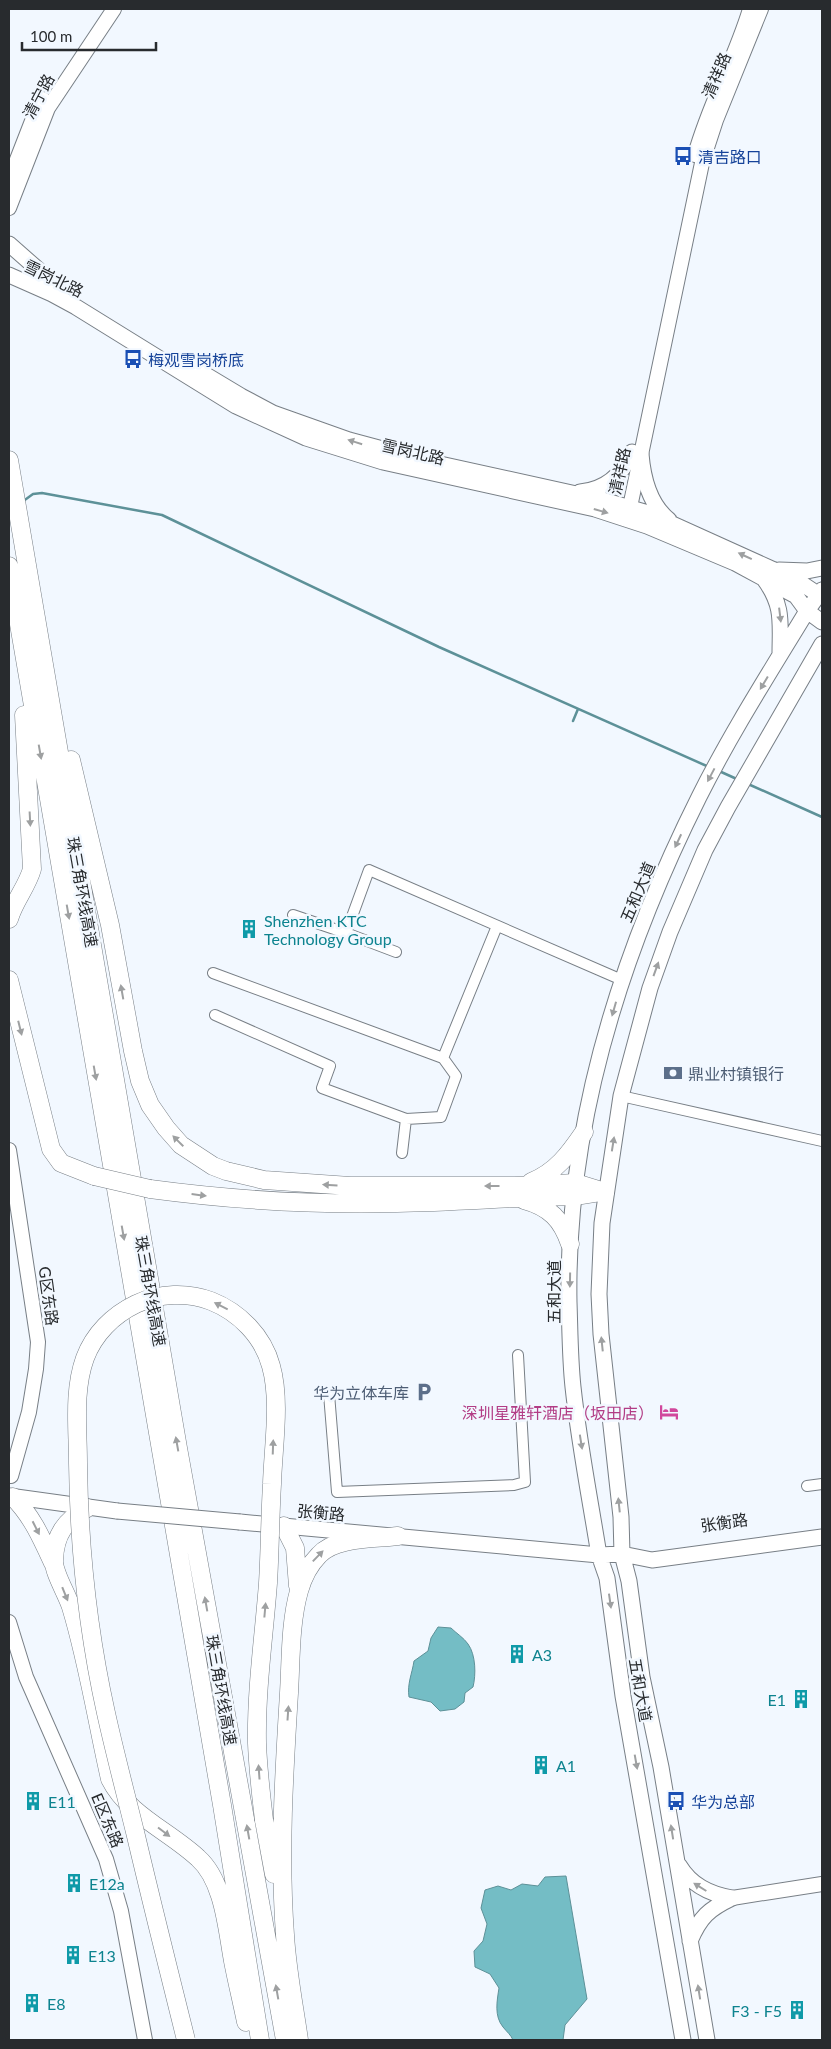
<svg xmlns="http://www.w3.org/2000/svg" width="831" height="2049" font-family="Lato,'Noto Sans SC',sans-serif">
<rect width="100%" height="100%" fill="#f2f8ff"/>
<path fill="#74bdc5" stroke="#5d9198" d="M438,1627L451,1628C456,1633 464,1638 468,1644C476,1655 476,1675 473,1687L465,1693L464,1702L455,1709L440,1711L431,1702L409,1697C407,1684 412,1674 414,1661L428,1651L431,1638Z
M566,1876L587,1999L565,2025L563,2040H513C511,2035 507,2032 503,2027C494,2016 497,2001 499,1988L490,1974L475,1967L474,1951L483,1941L487,1924L481,1908L485,1890L498,1886L511,1890L522,1884L538,1886L545,1877Z"/>
<g fill="none" stroke-linecap="round" stroke-linejoin="round">
<path stroke="#5d9198" stroke-width="2.5" d="M22,502L33,494L42,493L162,515L439,647L709,767
M573,721L578,709
M719,771L739,780
M748,784L822,817"/>
<g stroke="#787f86" stroke-width="12">
<path id="street" d="M293,915L346,933
M396,952L346,933L369,870L622,980
M213,973L443,1058L497,926
M215,1015L330,1066L322,1088L406,1119
M621,1096L822,1141
M402,1153L406,1119L441,1117L456,1076L443,1058
M329,1394L337,1492L514,1485L525,1482L518,1355
M807,1486L822,1484"/>
</g>
<g stroke="#787f86" stroke-width="16">
<path id="secondary" d="M695,155C709,104 735,59 750,9
M9,180L32,121L43,99
M9,208L48,108L114,9
M623,517L630,507L702,163L716,120L761,9
M9,1150L38,1342L36,1369L29,1412L11,1476
M9,1622L26,1677L106,1859L121,1911L145,2040
M732,1898L822,1884"/>
</g>
<g stroke="#787f86" stroke-width="17">
<path id="primary" d="M9,177L12,173
M9,244L58,287
M9,275L52,294L76,307L236,406L306,438L383,462L595,509L647,526L735,563L796,596L807,611L822,622
M186,363L241,396L273,413L349,440L431,462L599,499L648,513L772,569L801,583L822,597
M641,454C643,478 649,504 669,520
M580,492C606,490 622,475 632,452
M779,570L807,571L822,568
M764,579C784,606 780,623 780,654
M9,1496L117,1511
M240,1522L599,1555L622,1554L652,1560L822,1537
M679,1865C691,1885 709,1894 732,1898
M690,1941C700,1917 709,1909 732,1898
M683,2040L623,1696L607,1578L599,1555C590,1499 579,1443 573,1387C570,1359 570,1330 569,1302C566,1126 621,953 699,797C731,733 770,672 807,611L822,590
M707,2040L661,1767L642,1677L629,1581L622,1554L621,1517L601,1334L599,1294L602,1223L621,1096L650,988L670,932L705,850L728,807L822,644"/>
</g>
<g stroke="#787f86" stroke-width="19">
<path id="highway" d="M9,460L178,1448L285,2040
M9,566L222,1805L260,2040
M71,760L110,925L133,1051L140,1081L150,1105L166,1128L181,1145L213,1166L226,1171L264,1180L350,1186H515L576,1183L605,1192
M9,919C14,901 27,887 32,869L24,715
M9,980L51,1149L61,1163L94,1176
M531,1182C556,1172 569,1154 584,1132
M150,1189C232,1200 315,1205 397,1203C456,1202 516,1197 575,1196L600,1192
M524,1200C550,1207 562,1220 570,1244
M13,1497C32,1516 42,1539 53,1563
M87,1508C65,1521 55,1534 54,1560C53,1572 67,1594 71,1607C88,1663 97,1722 110,1779C128,1815 169,1831 198,1858C224,1881 227,1929 233,1961C237,1982 242,2002 246,2022
M284,1526L295,1548L298,1586
M264,1820L274,1874
M299,2040C294,2005 287,1970 285,1935C279,1854 284,1773 289,1693C291,1659 290,1623 299,1591C303,1577 309,1565 319,1555C335,1537 375,1539 398,1536"/>
</g>
<use href="#street" stroke="#fff" stroke-width="10"/>
<use href="#secondary" stroke="#fff" stroke-width="14"/>
<use href="#primary" stroke="#fff" stroke-width="15"/>
<use href="#highway" stroke="#fff" stroke-width="18"/>
<g stroke="#787f86" stroke-width="17" stroke-linecap="butt">
<path id="primary-bridge" d="M117,1511L240,1522"/>
</g>
<g stroke="#787f86" stroke-width="19" stroke-linecap="butt">
<path id="highway-bridge" d="M94,1176L150,1189
M186,2040C169,1972 152,1904 136,1836C126,1795 115,1754 106,1713C88,1632 79,1546 78,1463C78,1429 73,1391 85,1358C94,1334 113,1315 136,1304C159,1293 188,1292 211,1301C239,1312 263,1336 271,1366C281,1401 273,1448 272,1484C270,1517 270,1550 268,1583C264,1636 256,1690 257,1743C258,1769 261,1795 264,1820"/>
</g>
<use href="#primary-bridge" stroke="#fff" stroke-width="15"/>
<use href="#highway-bridge" stroke="#fff" stroke-width="18"/>
</g>
<defs><path id="oneway-solid" d="M-6-.8H1V-3.2L6.5 0L1 3.2V.8H-6Z" transform="scale(1.25)"/></defs>
<g fill="#9ea0a1">
<use href="#oneway-solid" transform="translate(355 442) rotate(-163)"/>
<use href="#oneway-solid" transform="translate(601 511) rotate(16)"/>
<use href="#oneway-solid" transform="translate(745 556) rotate(-155)"/>
<use href="#oneway-solid" transform="translate(780 615) rotate(83)"/>
<use href="#oneway-solid" transform="translate(764 683) rotate(121)"/>
<use href="#oneway-solid" transform="translate(40 752) rotate(80)"/>
<use href="#oneway-solid" transform="translate(711 775) rotate(118)"/>
<use href="#oneway-solid" transform="translate(30 819) rotate(87)"/>
<use href="#oneway-solid" transform="translate(678 841) rotate(115)"/>
<use href="#oneway-solid" transform="translate(68 912) rotate(80)"/>
<use href="#oneway-solid" transform="translate(656 969) rotate(-70)"/>
<use href="#oneway-solid" transform="translate(122 992) rotate(-100)"/>
<use href="#oneway-solid" transform="translate(614 1009) rotate(106)"/>
<use href="#oneway-solid" transform="translate(20 1028) rotate(76)"/>
<use href="#oneway-solid" transform="translate(95 1073) rotate(80)"/>
<use href="#oneway-solid" transform="translate(178 1141) rotate(-135)"/>
<use href="#oneway-solid" transform="translate(613 1144) rotate(-81)"/>
<use href="#oneway-solid" transform="translate(330 1185) rotate(-177)"/>
<use href="#oneway-solid" transform="translate(492 1186) rotate(180)"/>
<use href="#oneway-solid" transform="translate(199 1195) rotate(7)"/>
<use href="#oneway-solid" transform="translate(123 1233) rotate(80)"/>
<use href="#oneway-solid" transform="translate(570 1280) rotate(91)"/>
<use href="#oneway-solid" transform="translate(221 1306) rotate(-153)"/>
<use href="#oneway-solid" transform="translate(602 1344) rotate(-96)"/>
<use href="#oneway-solid" transform="translate(581 1442) rotate(81)"/>
<use href="#oneway-solid" transform="translate(177 1444) rotate(-100)"/>
<use href="#oneway-solid" transform="translate(273 1447) rotate(-88)"/>
<use href="#oneway-solid" transform="translate(619 1505) rotate(-96)"/>
<use href="#oneway-solid" transform="translate(36 1528) rotate(63)"/>
<use href="#oneway-solid" transform="translate(318 1556) rotate(-46)"/>
<use href="#oneway-solid" transform="translate(65 1594) rotate(68)"/>
<use href="#oneway-solid" transform="translate(610 1601) rotate(82)"/>
<use href="#oneway-solid" transform="translate(206 1604) rotate(-100)"/>
<use href="#oneway-solid" transform="translate(265 1610) rotate(-85)"/>
<use href="#oneway-solid" transform="translate(288 1713) rotate(-86)"/>
<use href="#oneway-solid" transform="translate(636 1762) rotate(80)"/>
<use href="#oneway-solid" transform="translate(259 1772) rotate(-94)"/>
<use href="#oneway-solid" transform="translate(164 1832) rotate(37)"/>
<use href="#oneway-solid" transform="translate(248 1832) rotate(-100)"/>
<use href="#oneway-solid" transform="translate(672 1832) rotate(-99)"/>
<use href="#oneway-solid" transform="translate(700 1887) rotate(-148)"/>
<use href="#oneway-solid" transform="translate(277 1992) rotate(-100)"/>
<use href="#oneway-solid" transform="translate(699 1992) rotate(-99)"/>
</g>
<defs>
<g id="bus-bare" transform="scale(1.5)"><path d="M-5-6H5V4H4V6H2V4H-2V6H-4V4H-5ZM-3.5-4V0h7V-4ZM-3.5 1.2v1.5H-2V1.2ZM2 1.2v1.5H3.5V1.2Z" fill="#1a4fb4" stroke="#f2f8ff" stroke-width="2.5" paint-order="stroke"/></g>
<g id="building-bare" transform="scale(1.5)"><path d="M-4-6H4V6H1V3H-1V6H-4ZM-2.5-4.3h1.7v1.8h-1.7ZM.8-4.3h1.7v1.8H.8ZM-2.5-1h1.7V.8h-1.7ZM.8-1h1.7V.8H.8Z" fill="#0f9aa8" stroke="#f2f8ff" stroke-width="2.5" paint-order="stroke"/></g>
<g id="bank-bare" transform="scale(1.5)"><path d="M-6-4H6V4H-6ZM0-2.3a2.3 2.3 0 1 0 0 4.6a2.3 2.3 0 1 0 0-4.6Z" fill="#5c6f8a" stroke="#f2f8ff" stroke-width="2.5" paint-order="stroke"/></g>
<g id="parking-bare" transform="scale(1.5)"><path d="M-3.5-5.5H1a3.5 3.5 0 0 1 0 7H-1V5.5H-3.5ZM-1-3.4V-.6H.8a1.4 1.4 0 0 0 0-2.8Z" fill="#5c6f8a" stroke="#f2f8ff" stroke-width="2.5" paint-order="stroke"/></g>
<g id="hotel-bare" transform="scale(1.5)"><path d="M-6-4.5h1.5V1H6V5H4.5V3h-9V5H-6ZM-4 0a1.8 1.8 0 1 1 3.6 0ZM.5 0V-2.5h3Q6-2.5 6 0Z" fill="#d1479c" stroke="#f2f8ff" stroke-width="2.5" paint-order="stroke"/></g>
</defs>
<g fill-rule="evenodd">
<use href="#bus-bare" x="683" y="156"/>
<use href="#bus-bare" x="133" y="359"/>
<use href="#building-bare" x="249" y="929"/>
<use href="#bank-bare" x="673" y="1073"/>
<use href="#parking-bare" x="424" y="1392"/>
<use href="#hotel-bare" x="669" y="1412"/>
<use href="#building-bare" x="517" y="1654"/>
<use href="#building-bare" x="801" y="1699"/>
<use href="#building-bare" x="541" y="1765"/>
<use href="#building-bare" x="33" y="1801"/>
<use href="#bus-bare" x="676" y="1801"/>
<use href="#building-bare" x="74" y="1883"/>
<use href="#building-bare" x="73" y="1955"/>
<use href="#building-bare" x="32" y="2003"/>
<use href="#building-bare" x="797" y="2010"/>
</g>
<g text-anchor="middle" dominant-baseline="central" stroke-width="5" stroke-linejoin="round" paint-order="stroke">
<g font-size="16" fill="#282b2e" stroke="#f2f8ff">
<text transform="translate(716 75) rotate(-67)">清祥路</text>
<text transform="translate(38 96) rotate(-62)">清宁路</text>
<text transform="translate(54 278) rotate(26)">雪岗北路</text>
<text transform="translate(413 451) rotate(13)">雪岗北路</text>
<text transform="translate(619 471) rotate(-78)">清祥路</text>
<text transform="translate(83 892) rotate(80)">珠三角环线高速</text>
<text transform="translate(637 892) rotate(-67)">五和大道</text>
<text transform="translate(151 1291) rotate(80)">珠三角环线高速</text>
<text transform="translate(553 1292) rotate(-90)">五和大道</text>
<text transform="translate(49 1296) rotate(82)">G区东路</text>
<text transform="translate(321 1512) rotate(5)">张衡路</text>
<text transform="translate(724 1522) rotate(-8)">张衡路</text>
<text transform="translate(222 1690) rotate(80)">珠三角环线高速</text>
<text transform="translate(641 1690) rotate(80)">五和大道</text>
<text transform="translate(108 1820) rotate(67)">E区东路</text>
</g>
<g font-size="16" fill="#164399" stroke="#f2f8ff" text-anchor="start">
<text x="698" y="156">清吉路口</text>
<text x="148" y="359">梅观雪岗桥底</text>
<text x="691" y="1801">华为总部</text>
</g>
<g font-size="16" fill="#0d838f" stroke="#f2f8ff" text-anchor="start">
<text x="264" y="920">Shenzhen KTC<tspan x="264" dy="18">Technology Group</tspan></text>
<text x="532" y="1654">A3</text>
<text x="786" y="1699" text-anchor="end">E1</text>
<text x="556" y="1765">A1</text>
<text x="48" y="1801">E11</text>
<text x="89" y="1883">E12a</text>
<text x="88" y="1955">E13</text>
<text x="47" y="2003">E8</text>
<text x="782" y="2010" text-anchor="end">F3 - F5</text>
</g>
<g font-size="16" fill="#4e5e75" stroke="#f2f8ff" text-anchor="start">
<text x="688" y="1073">鼎业村镇银行</text>
<text x="409" y="1392" text-anchor="end">华为立体车库</text>
</g>
<g font-size="16" fill="#b23c85" stroke="#f2f8ff" text-anchor="end">
<text x="654" y="1412">深圳星雅轩酒店（坂田店）</text>
</g>
</g>
<rect width="831" height="2049" fill="none" stroke="#282b2e" stroke-width="20"/>
<path d="M22 42v8h134v-8" fill="none" stroke="#282b2e" stroke-width="2.5"/>
<text x="30" y="42" font-size="15" fill="#282b2e" stroke="#f2f8ff" stroke-width="4" paint-order="stroke">100 m</text>
</svg>
